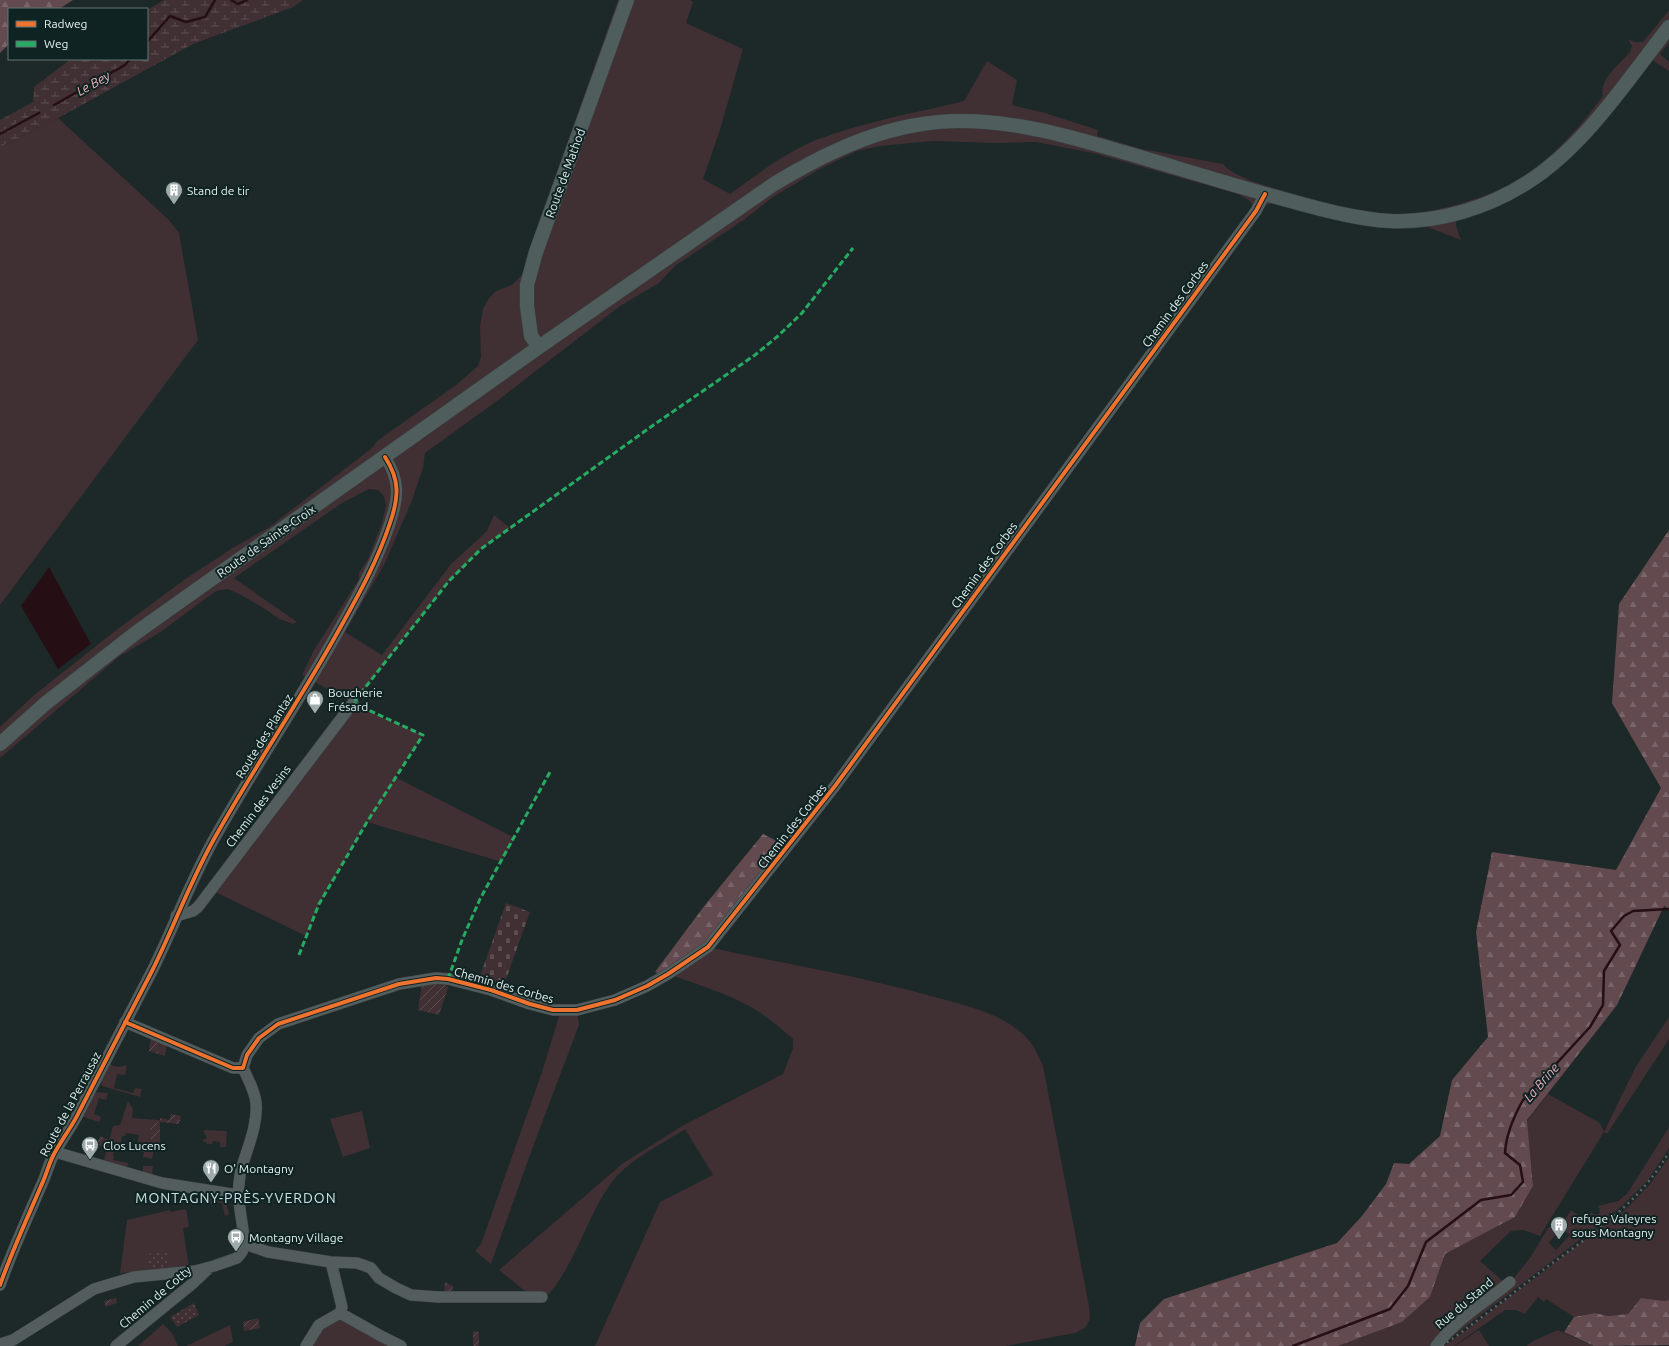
<svg xmlns="http://www.w3.org/2000/svg" width="1669" height="1346" font-family="Ubuntu,sans-serif">
<defs>
<pattern id="forest-firs" width="22" height="20" patternUnits="userSpaceOnUse"><rect width="22" height="20" fill="#634a4f"/><path d="M5 1l3.5 6h-7zM16 11l3.5 6h-7z" fill="#796569"/></pattern>
<pattern id="wetland-marsh" width="20" height="14" patternUnits="userSpaceOnUse"><rect width="20" height="14" fill="#402f33"/><path d="M1 5h8M5 5V1M11 12h8M15 12V8" fill="none" stroke="#5b4e51"/></pattern>
<pattern id="cemetery-stones" width="16" height="16" patternUnits="userSpaceOnUse"><rect width="16" height="16" fill="#402f33"/><path d="M2 7V4a2 2 0 0 1 4 0v3zM10 15v-3a2 2 0 0 1 4 0v3z" fill="#5b4e51"/></pattern>
<pattern id="park-dots" width="8" height="8" patternUnits="userSpaceOnUse"><rect width="8" height="8" fill="#402f33"/><path d="M2 2h.1M6 6h.1" fill="none" stroke="#5b4e51" stroke-width="1.8" stroke-linecap="round"/></pattern>
<pattern id="garden-furrows" width="10" height="10" patternUnits="userSpaceOnUse"><rect width="10" height="10" fill="#402f33"/><path d="M-1 1l2-2M0 10L10 0M9 11l2-2" fill="none" stroke="#5b4e51"/></pattern>
</defs>
<rect width="100%" height="100%" fill="#1d2828"/>
<path fill="#402f33" d="M618,0H690L693,2L686,23L743,49L720,130L703,179L730,194C757,174 785,153 816,140C863,122 915,113 964,101L987,61L1017,80L1012,105L1045,113L1098,130L1097,136L1142,149L1223,164C1235,179 1278,189 1297,195C1328,204 1358,212 1389,214C1424,216 1478,201 1509,185C1528,176 1554,153 1568,138C1581,125 1592,110 1603,96C1599,79 1620,64 1630,52L1632,46L1628,39L1635,42H1643L1669,10V43L1660,54L1669,62V71L1652,60L1579,148L1549,175L1519,194L1456,220V226L1461,240L1425,226L1392,227L1338,220L1277,203L1265,205L1256,211L1250,201L1238,194L1093,153L1036,142L995,143L933,141L880,146L857,151L818,170L773,197L745,219L675,266L659,283L620,306L501,398L425,453L423,468L411,503L384,565L345,632L382,655L451,564L487,531L494,515L510,528L481,549L449,581L353,703L387,720L423,735L395,777L515,838L502,862L367,822L319,904L306,936L211,890L353,703L302,675L314,650L359,579V573L368,559L382,523L386,505L384,496L378,490L369,489L342,503L234,578L297,622L293,624L279,619L265,609L241,595L228,589L216,591L159,633L120,656L0,758V727L33,696L115,631L184,580L234,547L268,528L372,448L377,441L456,385L478,366L481,357L480,326L483,309L489,298L496,291L512,285L523,274L531,245Z
M58,118L169,220L179,233L198,340L0,605V147Z
M731,914L708,947C786,964 866,977 942,999C968,1006 997,1013 1018,1030C1032,1041 1036,1050 1043,1066L1089,1306L1090,1319L1085,1328L1075,1333L1006,1346H595L660,1202L713,1175L685,1129C659,1146 627,1160 609,1186C585,1221 574,1269 544,1299L530,1295L499,1270L622,1164L682,1126L783,1074L793,1048V1039C780,1028 767,1016 751,1007C725,993 697,984 668,974Z
M561,1010H577L579,1025L534,1144L491,1264L475,1251L481,1244L542,1072Z
M1669,1017V1039L1607,1134L1604,1132L1540,1236L1523,1230L1511,1231L1480,1261L1506,1284L1436,1346H1338L1402,1322L1430,1297L1445,1254L1515,1217L1533,1186L1527,1121L1548,1094L1600,1123L1604,1132L1635,1068Z
M160,1042L167,1045L165,1056L158,1054Z
M97,1058L99,1061L89,1080H86L81,1074L84,1069Z
M108,1064L118,1067L127,1065L125,1075L117,1074L114,1088L133,1093L135,1088L142,1089L140,1097L102,1086L100,1081Z
M97,1092L108,1093L106,1100L99,1098L94,1114L101,1117L99,1122L81,1116L93,1094Z
M128,1101L133,1109L132,1118L160,1120V1150L154,1149L152,1159L143,1157L144,1152H136L139,1135L126,1133L125,1136H122L120,1148L114,1147L113,1156H114L113,1160L128,1163L127,1167L103,1164L113,1126L120,1125Z
M362,1111L370,1148L343,1157L330,1119Z
M1669,1127V1148L1662,1159L1648,1180L1624,1204L1602,1223L1440,1346L1510,1283L1530,1258L1548,1228L1554,1227L1557,1233L1549,1243L1556,1250L1570,1235L1560,1227L1571,1210L1587,1221L1591,1212L1595,1215L1599,1214L1600,1210L1598,1206L1618,1201L1627,1194Z
M203,1130L227,1131L226,1147H220V1142L213,1141L212,1144H207L206,1142H204L203,1140L207,1138Z
M1669,1157V1300L1665,1301L1641,1298L1628,1314L1608,1316L1595,1313L1574,1317L1546,1299L1544,1302L1538,1297L1525,1314L1515,1310H1505L1454,1346H1444L1465,1331L1627,1208L1651,1183Z
M143,1166H153L152,1175H142Z
M200,1195L214,1197L213,1204L195,1203L194,1198Z
M216,1198L226,1201L229,1215L225,1216L222,1203L216,1202Z
M186,1209L189,1227L183,1228L189,1268L120,1273L127,1220L170,1210V1212Z
M337,1315L401,1346H307L313,1335Z
M163,1324L172,1333L178,1346H138Z
M230,1325L233,1342L224,1346H182H186Z
M1479,1330L1489,1346H1455Z
M1558,1330L1593,1346H1526L1535,1340Z"/>
<path fill="url(#forest-firs)" d="M0,0H73L59,9H9V44L0,53Z
M1669,530V909L1664,906L1617,1005L1527,1120L1533,1186L1515,1217L1445,1254L1430,1297L1402,1322L1338,1346H1135L1140,1323L1164,1299L1337,1243L1362,1216L1386,1184L1394,1163L1409,1164L1440,1136L1452,1080L1488,1037L1476,932L1492,852L1616,870L1661,788L1612,703L1619,604Z
M763,834L775,840L780,848L731,914L692,955L660,974L655,972L705,905Z
M1641,1298L1665,1301L1669,1300V1345L1594,1346L1564,1332L1574,1317L1595,1313L1608,1316L1628,1314Z"/>
<path fill="url(#wetland-marsh)" d="M164,0H303L293,7L193,44L58,118L0,147V120L33,102L34,87L71,59H147V10Z"/>
<path fill="url(#cemetery-stones)" d="M506,903L530,912L504,985L480,976Z"/>
<path fill="url(#park-dots)" d="M165,1250L168,1253L170,1270L150,1272L148,1256L151,1253Z
M194,1303L199,1315L177,1327L170,1317Z"/>
<path fill="url(#garden-furrows)" d="M446,983L448,988L439,1015L418,1010L422,984Z
M151,1038L160,1042L158,1054L149,1051Z
M171,1114L181,1116L179,1124L160,1122V1140H151L150,1123L160,1122V1118L169,1120Z
M100,1136L109,1140L107,1149L97,1144Z
M445,1282L453,1286L452,1293L444,1292Z
M116,1298L117,1303L106,1307L104,1301Z
M258,1318L260,1328L244,1331L243,1322Z
M473,1331L479,1332V1346H473Z"/>
<path fill="#250f15" d="M49,567L91,644L58,669L21,606Z"/>
<g fill="none" stroke-linecap="round" stroke-linejoin="round">
<path stroke="#250f15" stroke-width="2.5" d="M231,0L238,4L247,0
M147,42L170,16L186,22L205,17L215,0
M54,105L125,65L130,59
M0,134L39,113
M1293,1346L1390,1309L1408,1286L1426,1242L1481,1200L1511,1195L1523,1182L1520,1165L1505,1153C1506,1134 1514,1116 1523,1100L1590,1027L1603,1005L1604,971L1620,945L1611,931L1624,916L1633,911L1669,909"/>
<g stroke="#3b4545" stroke-width="12">
<path id="minor" d="M176,916L193,911L198,907L353,703
M125,1022L233,1068H243L247,1055L259,1038L278,1024L399,984L436,978L448,979L491,990L530,1004L553,1010H577L615,1000L647,986L668,974L708,947L835,786L1256,211L1265,194
M55,1152L162,1183L238,1195
M245,1244L268,1252L331,1262L357,1263L371,1268L379,1278L396,1288L411,1295L438,1297H542
M331,1262L342,1307L340,1313L381,1336L401,1346
M0,1285C12,1251 27,1219 41,1186C46,1176 48,1166 53,1156C61,1140 72,1127 79,1112C103,1065 128,1018 152,971C175,925 192,876 218,832C257,763 302,697 340,628C359,594 378,560 390,523C399,497 400,480 385,457
M0,1344L13,1340L94,1289L134,1277L195,1271L214,1266L237,1258L242,1252L245,1244L238,1195C239,1187 239,1178 241,1170C247,1149 258,1125 256,1103C255,1091 248,1079 243,1068
M116,1346L192,1284L208,1269
M306,1346L319,1325L340,1313
M1436,1346C1456,1319 1485,1303 1510,1282"/>
</g>
<g stroke="#3b4545" stroke-width="15">
<path id="major" d="M539,347L531,336L527,306V285L536,252L627,0
M0,744L46,703L137,632L539,347L774,184C832,149 892,121 961,121C1017,121 1071,137 1123,152C1178,168 1232,185 1287,200C1321,209 1355,219 1390,221C1438,223 1488,208 1528,182C1585,146 1628,79 1669,27"/>
</g>
<use href="#minor" stroke="#545d5d" stroke-width="11"/>
<use href="#major" stroke="#4f5d5c" stroke-width="14"/>
<path stroke="#5b6464" stroke-width="2.5" stroke-dasharray="2 4" stroke-linecap="butt" d="M1442,1346C1475,1323 1507,1298 1539,1273C1586,1238 1639,1205 1669,1152"/>
<path stroke="#26ab63" stroke-width="3" stroke-dasharray="6 3" stroke-linecap="butt" d="M299,955L319,904L367,822L423,735L353,703L449,581L481,549L655,424L755,355L778,336L802,313L853,248
M448,979L462,940L480,899L550,772"/>
<g stroke="#0f2323" stroke-width="6">
<path id="cycleway" d="M125,1022L233,1068H243L247,1055L259,1038L278,1024L399,984L436,978L448,979L491,990L530,1004L553,1010H577L615,1000L647,986L668,974L708,947L835,786L1256,211L1265,194
M0,1285C12,1251 27,1219 41,1186C46,1176 48,1166 53,1156C61,1140 72,1127 79,1112C103,1065 128,1018 152,971C175,925 192,876 218,832C257,763 302,697 340,628C359,594 378,560 390,523C399,497 400,480 385,457"/>
</g>
<use href="#cycleway" stroke="#ef722f" stroke-width="4"/>
</g>
<defs>
<g id="building-pin" transform="scale(0.9)"><path d="M0 17L-7.5 6A9.5 9.5 0 1 1 7.5 6Z" fill="#9eabaa" stroke="#0f2323"/><path d="M-4-6H4V6H1V3H-1V6H-4ZM-2.5-4.3h1.7v1.8h-1.7ZM.8-4.3h1.7v1.8H.8ZM-2.5-1h1.7V.8h-1.7ZM.8-1h1.7V.8H.8Z" fill="#fff"/></g>
<g id="shop-pin" transform="scale(0.9)"><path d="M0 17L-7.5 6A9.5 9.5 0 1 1 7.5 6Z" fill="#9eabaa" stroke="#0f2323"/><path d="M-5-2.5h2.3a2.7 3.5 0 0 1 5.4 0H5L5.5 6h-11ZM-1.5-2.5h3a1.5 2.3 0 0 0-3 0Z" fill="#fff"/></g>
<g id="bus-pin" transform="scale(0.9)"><path d="M0 17L-7.5 6A9.5 9.5 0 1 1 7.5 6Z" fill="#9eabaa" stroke="#0f2323"/><path d="M-5-6H5V4H4V6H2V4H-2V6H-4V4H-5ZM-3.5-4V0h7V-4ZM-3.5 1.2v1.5H-2V1.2ZM2 1.2v1.5H3.5V1.2Z" fill="#fff"/></g>
<g id="restaurant-pin" transform="scale(0.9)"><path d="M0 17L-7.5 6A9.5 9.5 0 1 1 7.5 6Z" fill="#9eabaa" stroke="#0f2323"/><path d="M-5-6h1v4h1v-4h1v4h1v-4h1v5L-1.5 .5V6h-2V.5L-5-1ZM5-6V6H3V1.5H1.5Q1.5-4 5-6Z" fill="#fff"/></g>
</defs>
<g fill-rule="evenodd">
<use href="#building-pin" x="174" y="190"/>
<use href="#shop-pin" x="315" y="699"/>
<use href="#bus-pin" x="90" y="1145"/>
<use href="#restaurant-pin" x="211" y="1168"/>
<use href="#building-pin" x="1559" y="1225"/>
<use href="#bus-pin" x="236" y="1237"/>
</g>
<g text-anchor="middle" dominant-baseline="central" stroke-width="4" stroke-linejoin="round" paint-order="stroke">
<g font-size="12" fill="#e4f1f0" stroke="#0f2323">
<text transform="translate(565 173) rotate(-70)">Route de Mathod</text>
<text transform="translate(1175 304) rotate(-54)">Chemin des Corbes</text>
<text transform="translate(266 541) rotate(-35)">Route de Sainte-Croix</text>
<text transform="translate(984 565) rotate(-54)">Chemin des Corbes</text>
<text transform="translate(264 736) rotate(-58)">Route des Plantaz</text>
<text transform="translate(258 806) rotate(-53)">Chemin des Vesins</text>
<text transform="translate(792 826) rotate(-52)">Chemin des Corbes</text>
<text transform="translate(504 985) rotate(16)">Chemin des Corbes</text>
<text transform="translate(70 1104) rotate(-62)">Route de la Perrausaz</text>
<text transform="translate(155 1297) rotate(-40)">Chemin de Cotty</text>
<text transform="translate(1464 1303) rotate(-40)">Rue du Stand</text>
</g>
<g font-size="12" fill="#e4f1f0" stroke="#0f2323" text-anchor="start">
<text x="187" y="190">Stand de tir</text>
<text x="328" y="692">Boucherie<tspan x="328" dy="14">Frésard</tspan></text>
<text x="103" y="1145">Clos Lucens</text>
<text x="224" y="1168">O' Montagny</text>
<text x="1572" y="1218">refuge Valeyres<tspan x="1572" dy="14">sous Montagny</tspan></text>
<text x="249" y="1237">Montagny Village</text>
</g>
<g font-size="13" font-style="italic" fill="#edb0bc" stroke="#0f2323">
<text transform="translate(93 83) rotate(-29)">Le Bey</text>
<text transform="translate(1541 1082) rotate(-49)">La Brine</text>
</g>
<g font-size="14" letter-spacing="1" fill="#c9e2e1" stroke="#0f2323">
<text x="236" y="1198">MONTAGNY-PRÈS-YVERDON</text>
</g>
</g>
<rect x="8" y="8" width="140" height="52" fill="#0f2323" stroke="#647575"/>
<rect x="16" y="21" width="20" height="6" fill="#ef722f" stroke="#647575"/>
<text x="44" y="28" font-size="12" fill="#e4f1f0">Radweg</text>
<rect x="16" y="41" width="20" height="6" fill="#26ab63" stroke="#647575"/>
<text x="44" y="48" font-size="12" fill="#e4f1f0">Weg</text>
</svg>
